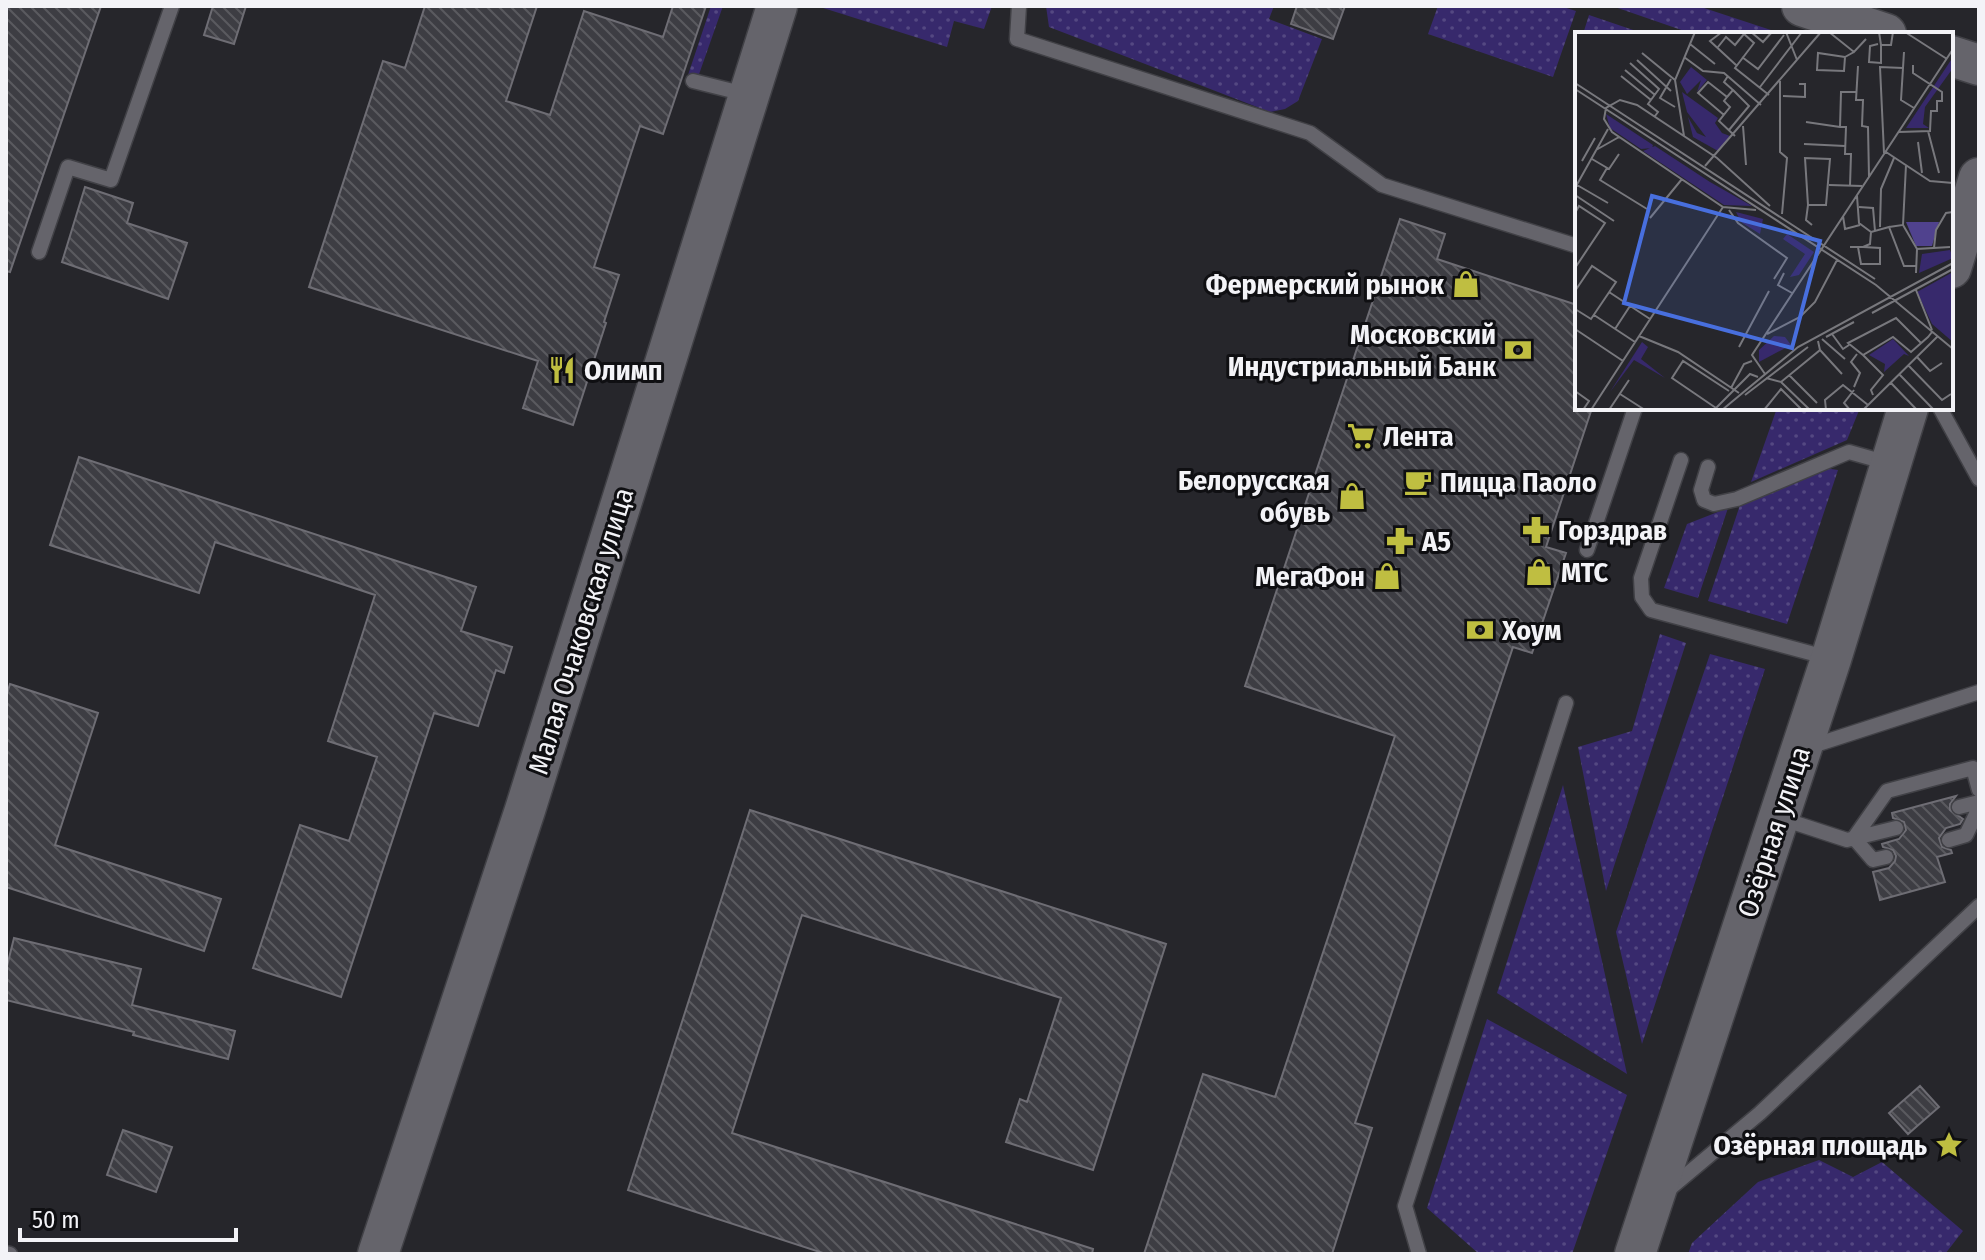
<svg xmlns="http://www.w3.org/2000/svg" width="1985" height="1260" font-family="'Fira Sans Condensed',sans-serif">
<defs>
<pattern id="grass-dots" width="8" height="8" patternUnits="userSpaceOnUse" patternTransform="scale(2)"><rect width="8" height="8" fill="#37296c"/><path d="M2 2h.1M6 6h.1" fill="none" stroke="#544882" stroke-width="1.8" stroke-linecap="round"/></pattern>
<pattern id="building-back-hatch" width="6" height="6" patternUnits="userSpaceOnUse" patternTransform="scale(2)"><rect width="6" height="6" fill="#3d3d43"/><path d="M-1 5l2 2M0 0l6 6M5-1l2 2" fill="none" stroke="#5a5a5f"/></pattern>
</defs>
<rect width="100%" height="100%" fill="#26262b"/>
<path fill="url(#grass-dots)" d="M711,6H723L697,80L687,78Z
M992,6L984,29L954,21L947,47L820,7Z
M1046,6H1274L1269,19L1322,39L1298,101L1285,109L1270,112L1049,27Z
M1438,6H1560L1576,11L1553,77L1428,34Z
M1612,6H1698L1783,34H1693Z
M1589,15L1645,34H1583Z
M1777,408H1860L1847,440L1751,482Z
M1824,468L1838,470L1787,624L1708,601L1741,502Z
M1728,508L1698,598L1664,588L1687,524Z
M1660,634L1686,643L1606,891L1578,747L1632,731Z
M1710,654L1765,669L1642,1044L1616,932Z
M1563,785L1627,1074L1497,993Z
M1487,1019L1627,1095L1572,1254H1479L1427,1208Z
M1819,1160L1853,1177L1882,1162L1963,1231L1945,1254H1688L1692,1243L1758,1182Z"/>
<path fill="url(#building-back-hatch)" stroke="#6e6d74" stroke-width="2" d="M6,6H101L10,272L6,271Z
M213,6H246L234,44L204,35Z
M425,6H537L506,101L550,115L584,11L663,37L673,6H706L663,134L640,126L594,267L619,275L604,322L606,323L573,425L523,408L538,361L309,287L383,61L405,68Z
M1297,6H1345L1333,39L1291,24Z
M85,187L133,203L127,223L187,243L168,299L62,262Z
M1400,219L1445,234L1437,259L1577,305V408H1592L1546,547L1566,553L1532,653L1513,647L1355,1123L1372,1128L1332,1254H1144L1203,1074L1275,1097L1395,736L1245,686Z
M79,457L476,587L461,631L512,647L504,673L496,670L478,726L434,713L341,997L253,968L300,825L349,841L377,757L328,741L375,595L215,542L199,593L50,545Z
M10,684L98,713L55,845L221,899L204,951L6,887V697Z
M1956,796L1950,804V810L1963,819L1960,824L1946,828L1939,838L1942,847L1951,850L1952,853L1937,857L1945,882L1880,900L1873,872L1889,868L1895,861L1896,856L1893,850L1883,847L1882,844L1899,839L1906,830L1904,822L1893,818L1892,813Z
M750,810L1166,944L1093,1170L1006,1142L1020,1099L1027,1102L1061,998L802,915L732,1133L1093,1249L1092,1254H826L628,1190Z
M14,938L141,969L132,1005L235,1031L228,1059L133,1035L134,1032L6,1000V970Z
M1920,1086L1939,1107L1908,1134L1889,1113Z
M123,1130L172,1147L156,1192L107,1175Z"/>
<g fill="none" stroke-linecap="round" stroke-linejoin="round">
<g stroke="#414146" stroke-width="17">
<path id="lane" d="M1019,6L1017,39L1310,133L1382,185L1577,246
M693,81L745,94
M39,252L68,167L111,180L172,6
M1940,408L1979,479
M1681,460L1641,578L1642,597L1651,610L1829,658
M1708,467L1701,490L1704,500L1714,504L1737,499L1849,452L1888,463
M1587,550L1635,408
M1809,747L1979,692
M1959,807L1979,802
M1783,819L1847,840L1896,828
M1949,840L1966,835L1979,808
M1886,857L1873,860L1854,838L1887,791L1973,768L1979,790
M1667,1191L1760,1113L1979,906
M6,1253L10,1254
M1419,1254L1405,1206L1566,703"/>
</g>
<g stroke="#414146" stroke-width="43">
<path id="secondary" d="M1802,6L1886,34
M1951,56L1979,65
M1951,268L1979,178
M378,1254L525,810L777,6
M1635,1254L1831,659L1908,408"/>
</g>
<use href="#lane" stroke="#65646b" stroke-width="14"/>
<use href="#secondary" stroke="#65646b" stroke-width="40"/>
</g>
<defs>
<g id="shop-bare" transform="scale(2.16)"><path d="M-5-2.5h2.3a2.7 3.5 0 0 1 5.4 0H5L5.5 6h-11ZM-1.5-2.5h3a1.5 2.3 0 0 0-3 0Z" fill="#bfbe41" stroke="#0f0f12" stroke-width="2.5" paint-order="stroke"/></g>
<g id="bank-bare" transform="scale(2.16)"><path d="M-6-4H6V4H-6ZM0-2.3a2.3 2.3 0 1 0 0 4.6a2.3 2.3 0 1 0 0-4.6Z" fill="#bfbe41" stroke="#0f0f12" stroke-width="2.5" paint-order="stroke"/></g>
<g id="restaurant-bare" transform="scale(2.16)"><path d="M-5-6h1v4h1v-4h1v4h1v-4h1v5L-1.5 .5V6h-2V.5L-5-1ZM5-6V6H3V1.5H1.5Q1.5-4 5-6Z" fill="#bfbe41" stroke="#0f0f12" stroke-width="2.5" paint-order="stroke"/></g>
<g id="supermarket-bare" transform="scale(2.16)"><path d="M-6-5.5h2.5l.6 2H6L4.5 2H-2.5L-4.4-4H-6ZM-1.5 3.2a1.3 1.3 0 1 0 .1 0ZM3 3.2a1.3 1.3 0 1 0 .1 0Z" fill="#bfbe41" stroke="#0f0f12" stroke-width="2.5" paint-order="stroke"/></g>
<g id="cafe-bare" transform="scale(2.16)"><path d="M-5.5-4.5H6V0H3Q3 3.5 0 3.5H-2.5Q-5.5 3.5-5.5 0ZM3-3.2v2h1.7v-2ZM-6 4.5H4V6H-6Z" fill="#bfbe41" stroke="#0f0f12" stroke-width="2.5" paint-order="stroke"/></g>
<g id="pharmacy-bare" transform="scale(2.16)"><path d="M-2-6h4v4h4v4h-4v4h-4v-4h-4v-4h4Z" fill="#bfbe41" stroke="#0f0f12" stroke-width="2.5" paint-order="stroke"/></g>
<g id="sight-bare" transform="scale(2.16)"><path d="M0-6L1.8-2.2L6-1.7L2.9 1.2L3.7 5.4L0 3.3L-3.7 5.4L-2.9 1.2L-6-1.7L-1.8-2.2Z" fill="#bfbe41" stroke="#0f0f12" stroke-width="2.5" paint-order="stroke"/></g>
</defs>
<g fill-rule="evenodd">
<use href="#shop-bare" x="1466" y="284"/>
<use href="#bank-bare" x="1518" y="350"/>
<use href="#restaurant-bare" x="562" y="370"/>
<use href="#supermarket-bare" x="1361" y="436"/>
<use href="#cafe-bare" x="1418" y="482"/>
<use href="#shop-bare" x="1352" y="496"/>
<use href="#pharmacy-bare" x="1536" y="530"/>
<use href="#pharmacy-bare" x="1400" y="541"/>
<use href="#shop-bare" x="1539" y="572"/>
<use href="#shop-bare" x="1387" y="576"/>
<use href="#bank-bare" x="1480" y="630"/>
<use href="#sight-bare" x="1949" y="1145"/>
</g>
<g text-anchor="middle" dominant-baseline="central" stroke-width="6" stroke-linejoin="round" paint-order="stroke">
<g font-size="28" font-weight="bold" fill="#f3f3f7" stroke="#0f0f12" text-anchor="start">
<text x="1444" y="284" text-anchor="end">Фермерский рынок</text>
<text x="1496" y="334" text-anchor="end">Московский<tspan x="1496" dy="32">Индустриальный Банк</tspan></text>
<text x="584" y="370">Олимп</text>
<text x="1383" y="436">Лента</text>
<text x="1330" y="480" text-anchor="end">Белорусская<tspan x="1330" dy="32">обувь</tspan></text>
<text x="1440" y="482">Пицца Паоло</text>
<text x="1558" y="530">Горздрав</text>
<text x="1422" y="541">А5</text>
<text x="1561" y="572">МТС</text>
<text x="1365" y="576" text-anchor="end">МегаФон</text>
<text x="1502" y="630">Хоум</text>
<text x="1927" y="1145" text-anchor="end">Озёрная площадь</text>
</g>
<g font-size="28" fill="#f3f3f7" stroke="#0f0f12">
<text transform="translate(581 631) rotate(-73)">Малая Очаковская улица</text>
<text transform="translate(1774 832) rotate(-72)">Озёрная улица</text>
</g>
</g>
<g transform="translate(1575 32)">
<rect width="378" height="378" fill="#26262b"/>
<path d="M378,25V36L350,75L348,92L354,96H331ZM107,60L143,86L140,91L147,101L155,104L143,119L118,105L113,85L122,101L131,105L112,80ZM31,82L78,113L77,116L66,117L35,96ZM80,114L135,150L177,174L149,173L68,119ZM161,180L188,187L185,202L166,190ZM212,202L239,220L224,243L215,245L230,222L208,207ZM375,218L378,226L344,241L347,222ZM199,304L210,305L216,313L184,330V318ZM318,307L334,324L329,322L309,340L310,332L294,323ZM67,310L73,315L66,327L90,346L59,328L35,360Z" fill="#37296c"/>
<path d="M331,190H364L357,214H341Z" fill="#50428e"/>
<path d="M116,35L132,48L122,60L126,48L112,62L105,50ZM378,240V310L357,292L342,260Z" fill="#37296c"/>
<path fill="none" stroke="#78787d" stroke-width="2" d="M147,0L135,9L161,33M176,0L188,10L197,0M211,0L222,28M254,0L279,20L291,7M304,0L306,13H316L318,0M330,0L372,27M115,12L140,32M303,12L295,14L294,30L306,31V13M143,15L151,5L160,13L169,2L179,11L160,36L194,63M329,20L326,68L339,76M67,21L100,48M109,25L128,39L149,41L186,73M167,25L183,37L209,3M270,25L243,21L242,38L269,39L270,25L279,20M62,28L96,59M55,31L84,57L73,72L83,80L80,84M283,34L281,68H288L287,94L293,95L294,145M50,38L80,63M46,44L76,68M96,47L85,66L100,75M205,49V120L212,126L207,182M0,51L300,247M185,55L227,0M0,57L301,253L378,317M208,64L230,65V52H224M152,65L158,58L149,50L153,44M149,83L123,61L133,50L152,65L149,69L155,75L144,89L160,104M231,90L265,95M168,94L171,133M154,98L174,74L158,58M353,99L364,141M324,100L355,99L356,79H362V69H367V60L338,41V33M109,104L100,48L120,0M343,110L347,141M229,112L270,114M21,118L44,105M311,120L355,149L378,151M309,121L305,35L328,36M17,127L34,137L44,122M7,129L20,106M130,134L246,0M32,136L25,148L72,177M2,153L33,171M254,153L287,154M275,154L276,122H270L271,95H265L266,60H282M0,156L33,97M0,163L39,189M282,164L284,191L296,200M233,173L230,126L255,127L251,173M284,175L298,176L300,199M154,178L163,191L212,226L199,247M181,178L148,175L37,100L29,87L31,76L45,68L62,73L142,126L195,174M0,181L4,174L30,191L0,236M268,184L270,197L285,193M75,186L107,147M237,193L231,188L233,173H252M328,193L342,217M305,195L306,157L319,126M314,195L328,193L331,133M275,215H288L295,212L296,200L314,195L329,234H341M283,215L286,232H305V216L288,215M359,216L361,198L371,181L378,180M209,241L203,253L217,261M341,241L342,217L375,215M341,258L357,298M0,259L17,234L41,250L16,287L0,277M34,260L75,287M297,281L378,237M19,283L60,310M0,297L48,329M40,297L55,274M192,302L225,285L240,270L262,228M257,302L268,317L274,313M64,304L103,320L164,361M251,305L279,290M247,307L270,327M346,311L321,286L273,311L288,323L318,305L336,320L353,305L357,300M164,315L194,259M245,318L267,342M288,323L308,343L296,358L298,363M342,325L355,339L367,331M333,333L367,368L376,362M190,342L177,323L378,17M324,342L359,378M214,343L242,371M191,346L206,350L245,318L243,309M206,350L235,378M316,351L342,378M279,355L285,341L276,330L282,322M156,356L169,332L177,329M0,359L14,369L8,378M45,362L70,378M170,363L233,315M141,376L97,346L108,329L154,359M140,377L175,342L183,345M16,378L148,175M34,378L54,348M147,378L223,315L378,231M189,378L206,357L227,378M251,378L250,368L268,353L293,373M275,378L269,371L279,358M288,378L363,304"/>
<path fill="#486fde" fill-opacity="0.15" stroke="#486fde" stroke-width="4" d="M77,164L245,209L217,316L49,271Z"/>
<rect width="378" height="378" fill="none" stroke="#f3f3f7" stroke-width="4"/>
</g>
<rect width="1985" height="1260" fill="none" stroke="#f3f3f7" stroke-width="16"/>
<path d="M20 1228v12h216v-12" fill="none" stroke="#f3f3f7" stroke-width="4"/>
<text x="32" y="1228" font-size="24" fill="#f3f3f7" stroke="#0f0f12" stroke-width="6" paint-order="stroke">50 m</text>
</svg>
